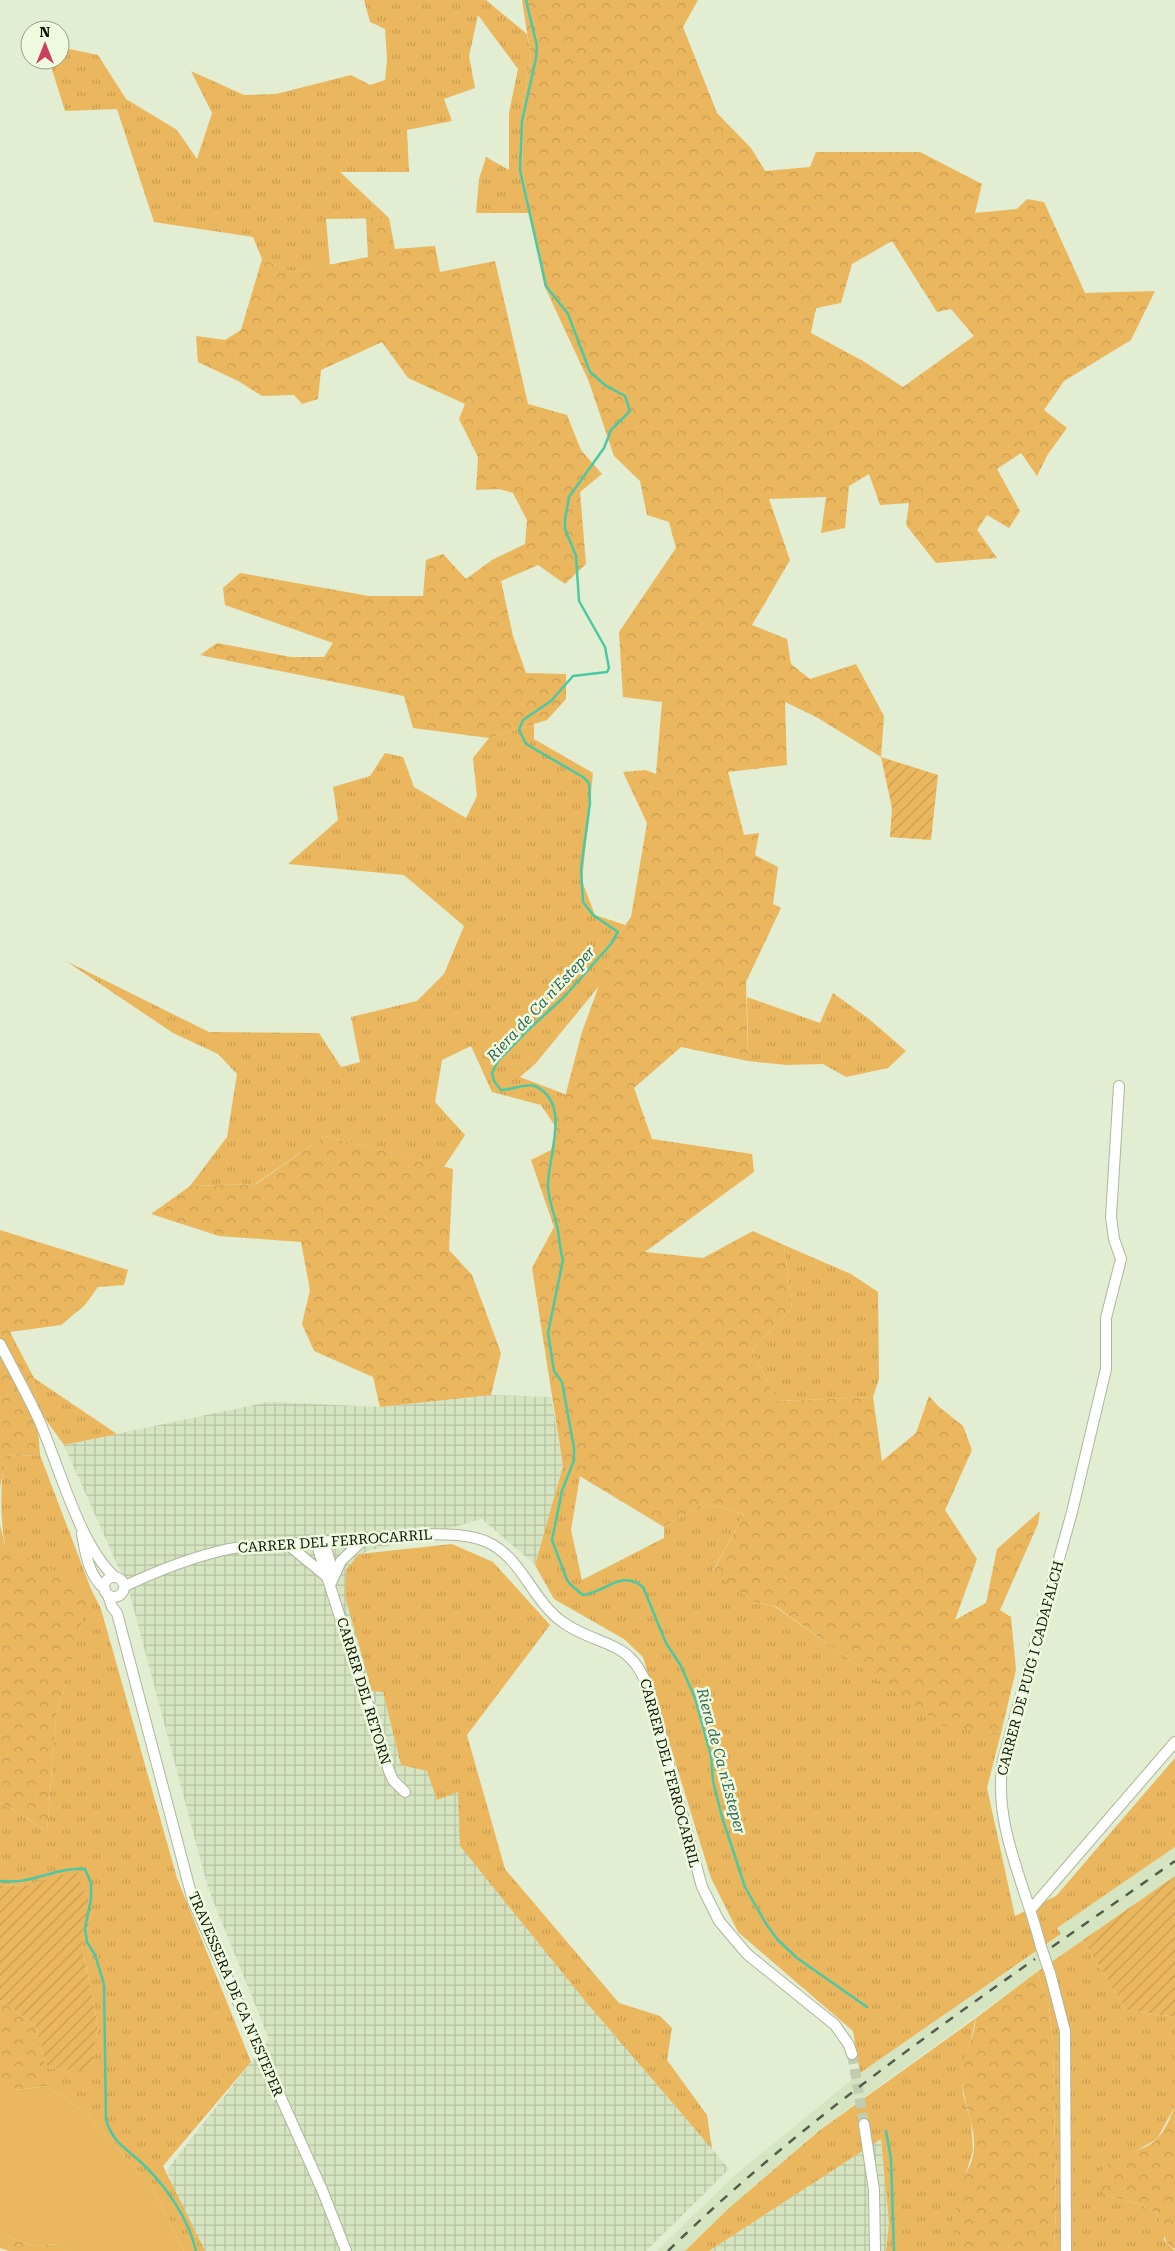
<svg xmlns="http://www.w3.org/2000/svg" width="1175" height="2251" font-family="'Roboto Serif',serif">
<defs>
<pattern id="industrial-grid" width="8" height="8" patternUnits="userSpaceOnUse" patternTransform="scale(1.25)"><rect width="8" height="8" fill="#d6e5c1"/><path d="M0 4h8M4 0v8" fill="none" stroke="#b6c3a4"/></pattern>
<pattern id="grass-tufts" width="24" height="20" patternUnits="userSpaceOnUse" patternTransform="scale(1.25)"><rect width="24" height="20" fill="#ebb75e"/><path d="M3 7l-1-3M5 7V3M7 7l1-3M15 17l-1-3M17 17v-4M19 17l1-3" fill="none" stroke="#c89c50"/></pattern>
<pattern id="forest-crowns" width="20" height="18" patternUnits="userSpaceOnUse" patternTransform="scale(1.25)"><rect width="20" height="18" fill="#ebb75e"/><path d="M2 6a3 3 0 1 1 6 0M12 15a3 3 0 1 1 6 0" fill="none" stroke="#c89c50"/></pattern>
<pattern id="garden-furrows" width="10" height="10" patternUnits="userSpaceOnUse" patternTransform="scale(1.25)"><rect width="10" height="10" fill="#ebb75e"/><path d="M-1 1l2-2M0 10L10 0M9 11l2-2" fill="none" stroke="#c89c50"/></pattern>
</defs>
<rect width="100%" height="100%" fill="#e2edd1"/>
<path fill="#d6e5c1" d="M1175,1847V1876L1037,1972L820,2129L728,2209L685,2251H657L734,2176L860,2073L1061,1935L1057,1928Z"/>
<path fill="url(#industrial-grid)" d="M491,1395L551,1397L563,1466L535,1565L482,1519L359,1554L383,1692L401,1765L427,1771L458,1792L461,1847L586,2002L729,2169L646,2251H194L167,2170L269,2039L208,1888L129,1591L64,1445L268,1402L380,1407Z
M881,2139L889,2223L886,2251H709Z"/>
<path fill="url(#grass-tufts)" d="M364,0H486L527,34L531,57L524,95L522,169L530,213H476L479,179L486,157L509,170V113L518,69L478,15L469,56L475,88L444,99L452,121L407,130L409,172H340L389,218L326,219L330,265L293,272L262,259L253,237L154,222L117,109L65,111L49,60H60V47L98,55L126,99L177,130L197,159L212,113L191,71L244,95L276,94L351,75L370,85L385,80L387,59L385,29L370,22Z
M534,724V739L593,773L582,881L595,915L625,925L617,936L600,985L536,1063L520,1077L567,1095L557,1129L541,1105L492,1092L471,1046L442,1060L435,1102L465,1135L444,1167L325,1136L255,1184L190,1186L227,1137L237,1074L218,1054L173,1033L66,961L209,1032L319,1033L341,1067L360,1062L351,1017L417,1001L444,974L464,926L404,875L288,864L338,820L333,787L370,776L385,753L403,757L414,787L466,818L477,796L473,758L489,738Z
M833,993L869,1019L906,1051L888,1068L846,1077L823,1064L787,1065L748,1061L747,997L820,1023Z
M784,1245L851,1274L878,1292L879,1379L873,1397L777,1401L752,1350L792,1308Z
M34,1378L117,1434L64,1445L36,1406Z
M40,1455L91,1589L101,1609L177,1878L251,2062L163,2166L205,2251H184L152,2187L88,2115L47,2086V2068L91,2070L98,2026L82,1947L93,1910L76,1872L27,1885L0,1886V1802L47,1831L56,1718L90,1590L5,1547C0,1515 0,1487 5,1456Z
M563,1466L580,1476L571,1530L582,1580L664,1538V1527L704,1503L744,1514L713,1571L754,1602L774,1606L943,1725L1001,1733L987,1788L1015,1916L1056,1896L1175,1758V1847L1057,1928L1061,1934L860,2073L853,2031L738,1932L711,1878L643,1657L624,1639L554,1599L535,1565Z
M452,1544L493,1562L550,1625L467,1735L505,1869L619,2003L660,2016L672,2028L667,2060L707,2115L712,2149L586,2002L460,1846L458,1792L437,1800L427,1771L401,1765L383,1692L372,1691L345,1596L346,1570L359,1554Z
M1083,1940L1126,2010L1175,2017V2106L1157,2139L1130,2154L1105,2195L1141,2205L1157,2214L1164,2231V2240L1175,2251H1054L1056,2209L1053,2042L1049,2006L1037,1972Z
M976,2018L962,2075L963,2094L971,2122L973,2150L955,2211L954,2228L958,2251H886L889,2223L881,2139L709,2251H685L728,2209L820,2130Z"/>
<path fill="url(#forest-crowns)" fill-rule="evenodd" d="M522,0H698L683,27L717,113L751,148L765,171L810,167L816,152H920L982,184L975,213L1017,209L1027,199L1044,202L1085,293L1155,291L1131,340L1064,381L1044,410L1067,428L1048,454L1037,476L1021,453L997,469L1020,511L1009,528L987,515L977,530L997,558L936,563L906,525L909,503L880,505L869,474L849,486L845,528L821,533L826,497L769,499L790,560L752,625L787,639L791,664L810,679L856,664L884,716L881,757L818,718L785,702L787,765L728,772L744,835L759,833L755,855L778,867L773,904L781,908L746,982L748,1061L681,1047L634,1088L652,1139L752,1154L754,1172L645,1252L703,1258L753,1231L784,1245L792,1308L752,1350L777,1401L873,1397L882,1461L916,1433L929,1396L938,1406L963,1426L972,1450L945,1510L977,1559L955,1620L986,1603L997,1549L1040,1511L1038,1524L1000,1610L1011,1617L1016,1670L1001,1733L943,1726L775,1606L754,1602L713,1572L744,1514L704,1503L664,1527L563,1466L532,1268L554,1227L531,1160L551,1150L582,1032L617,936L631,917L647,823L623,772L645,770L656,774L662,702L623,697L619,632L676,548L669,522L647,515L640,481L614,456L589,382L544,285L522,169L524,95L531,57ZM892,241L937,312L951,309L974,336L903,387L863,361L811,333L816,308L841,303L852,264Z
M366,218H389L395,249L435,246L440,272L495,261L528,404L567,415L581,450L602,474L580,492L586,564L565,584L538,565L501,581L513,636L526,673L566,674V699L547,720L489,738L413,728L404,696L200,655L217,643L291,657H324L333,643L225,605L223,588L240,573L369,596H423L426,560L443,554L466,579L492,560L525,544L527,520L513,493L499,489L476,490L478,457L459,419L465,404L408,378L382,342L321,370L318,399L302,404L294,395L262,396L240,382L198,362L196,336L225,340L241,330L262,259L293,272L368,257Z
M325,1136L453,1169L449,1250L472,1275L501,1353L491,1395L380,1407L373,1377L314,1351L302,1324L310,1290L301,1242L219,1236L151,1214L190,1186L256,1184Z
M0,1230L128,1270L124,1285L98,1287L85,1305L61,1325L10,1332L34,1378L40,1455L6,1456L0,1488Z
M0,1524L5,1547L91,1589L56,1718L47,1831L0,1802Z
M1037,1972L1049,2006L1053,2042L1056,2209L1054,2251H958C949,2236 956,2200 961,2184C964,2175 970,2168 972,2159C980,2132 962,2104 962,2077C963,2056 974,2038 976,2018Z
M0,2000L35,2025L47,2068V2086L15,2090L0,2087Z
M1175,2106V2249C1162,2244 1163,2225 1157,2214L1141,2205L1105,2195C1082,2156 1138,2157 1156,2140C1164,2132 1171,2117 1175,2106Z
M0,2234L35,2246L59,2244L72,2251H9L0,2248Z"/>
<path fill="url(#garden-furrows)" d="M881,757L938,775L931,840L890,837L892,808Z
M76,1871L93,1910L82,1947L98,2026L91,2071L47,2068L35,2025L0,2000V1886L27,1885Z
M1175,1876V2017L1126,2010L1083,1940Z"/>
<path fill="#ebb75e" d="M2,2086L15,2090L47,2086L88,2115L152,2187L184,2251H72L59,2244L35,2246L0,2234V2087Z"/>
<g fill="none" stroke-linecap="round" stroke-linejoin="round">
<path stroke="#4bc8a4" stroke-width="2.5" d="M526,0L537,46L536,58L522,121L520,170L546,286L568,314L590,372L605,385L625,396L630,411L611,430L604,448L569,497L565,520V529L576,556L579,601L605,647L609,668L607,672L573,676L551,701L523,720L519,730L526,744L583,777L589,783L590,803L581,869L583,902L593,915L618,932L611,944L564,997L528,1030L498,1061L492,1073L494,1081L501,1090C510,1090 528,1083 535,1086C572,1103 548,1155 548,1185C548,1200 554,1212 557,1226C560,1238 559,1248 563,1260L548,1333L554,1371L562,1382L574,1448V1460L562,1491L552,1540L567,1580L571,1585L583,1595C606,1592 622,1569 643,1587L666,1643L681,1666L695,1698L711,1756L713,1781L722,1817L745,1887L765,1922L777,1939L797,1958L867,2007
M0,1881C33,1885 53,1867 85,1869L91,1883V1899L85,1928L87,1942L95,1955L104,1984L106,2120C114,2145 128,2149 145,2166C168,2189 189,2220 196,2251
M886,2131L891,2159L894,2251"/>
<path stroke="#c2ccb3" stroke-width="10" stroke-dasharray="10 5" stroke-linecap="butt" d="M852,2054L864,2124"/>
<g stroke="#acb79b" stroke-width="12">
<path id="street" d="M0,1344C13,1369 27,1394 39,1420C59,1465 79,1545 115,1577
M82,1534C85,1552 89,1577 105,1589
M316,1542L389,1771L393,1780L405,1792
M324,1542L334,1576
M286,1543L326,1576
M104 1587a10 10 0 1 1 20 0a10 10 0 1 1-20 0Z
M330,1585L341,1561L364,1539
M125,1586C155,1572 187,1559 220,1551C252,1543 285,1544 318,1542C364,1539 411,1532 457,1535C469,1536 483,1539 493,1545C524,1563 534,1603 564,1623C602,1649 630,1637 649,1690L702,1887L719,1921L747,1954L835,2025L849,2045L852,2054
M108,1595L112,1607L117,1613L193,1901L323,2192L346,2251
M1031,1909L1175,1742
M1041,1947C1026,1886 992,1824 1003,1760L1072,1512L1106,1369V1318L1121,1259L1114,1239L1111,1217L1119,1086
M1050,1973L1065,2031L1066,2251
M864,2124L874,2190L875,2251"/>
</g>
<use href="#street" stroke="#fff" stroke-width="10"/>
<path stroke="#565c4c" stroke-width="2.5" stroke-dasharray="9 9" stroke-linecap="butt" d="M1052,1947L1175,1861
M668,2251C780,2141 907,2049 1035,1959"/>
<g stroke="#acb79b" stroke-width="12" stroke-linecap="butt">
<path id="street-bridge" d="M1041,1947L1050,1973"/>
</g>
<use href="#street-bridge" stroke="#fff" stroke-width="10"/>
</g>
<g text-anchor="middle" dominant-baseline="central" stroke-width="5" stroke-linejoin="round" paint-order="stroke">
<g font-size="14" fill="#0e1208" stroke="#effbde">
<text transform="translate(335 1541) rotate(-4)">CARRER DEL FERROCARRIL</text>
<text transform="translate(1030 1668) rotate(-75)">CARRER DE PUIG I CADAFALCH</text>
<text transform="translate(364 1691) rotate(73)">CARRER DEL RETORN</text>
<text transform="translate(670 1773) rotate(75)">CARRER DEL FERROCARRIL</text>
<text transform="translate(236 1994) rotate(67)">TRAVESSERA DE CA N'ESTEPER</text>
</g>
<g font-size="15" font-style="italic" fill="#306353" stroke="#effbde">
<text transform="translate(541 1004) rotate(-47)">Riera de Ca n'Esteper</text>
<text transform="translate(721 1761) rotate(75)">Riera de Ca n'Esteper</text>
</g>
</g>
<g transform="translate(45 45)"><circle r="24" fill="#effbde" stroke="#959e88"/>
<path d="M0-4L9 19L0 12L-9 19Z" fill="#cd3d60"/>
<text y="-8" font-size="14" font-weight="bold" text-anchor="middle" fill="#0e1208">N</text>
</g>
</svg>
